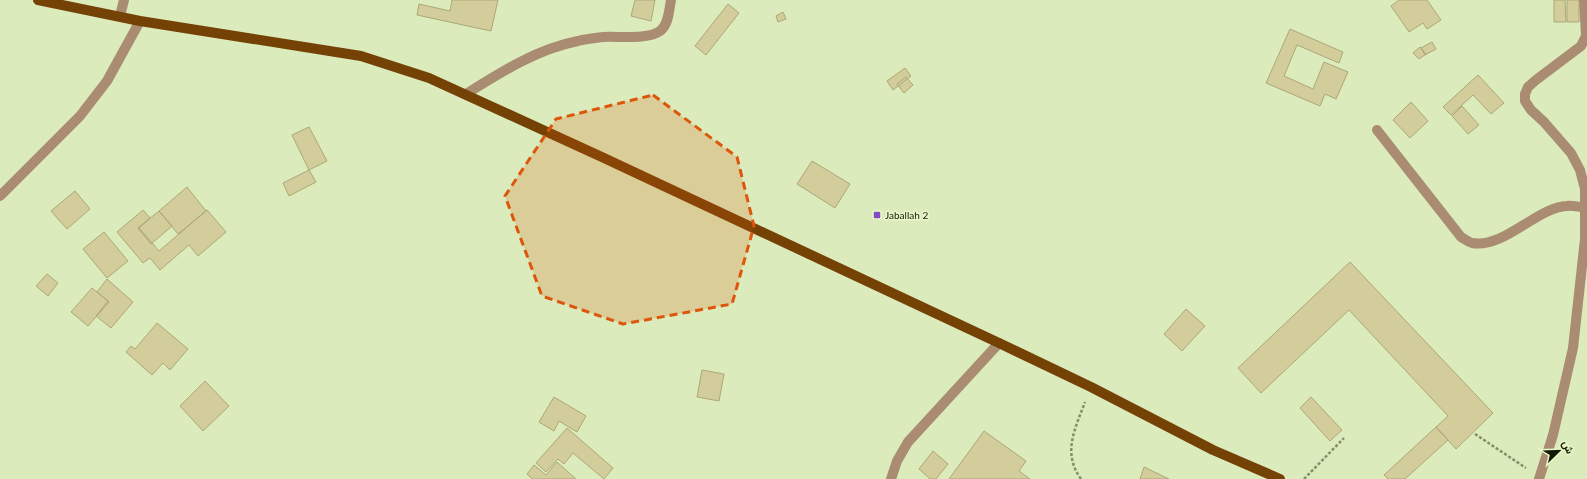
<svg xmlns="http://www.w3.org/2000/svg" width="1587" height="479" font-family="Lato,Vazirmatn,sans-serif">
<rect width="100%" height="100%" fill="#dbebbb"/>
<path fill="#d2cd9b" stroke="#ada777" d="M452,0H498L491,31L417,15L419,4L450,11Z
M635,0H655L651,21L631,16Z
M1399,0H1427L1441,20L1427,29L1423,23L1409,32L1391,6Z
M1554,0H1565L1566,22H1554Z
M1567,0H1579V22H1567Z
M728,4L739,13L706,55L695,46Z
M783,12L786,19L778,22L776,16Z
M1290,29L1343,52L1339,63L1297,45L1284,76L1313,89L1324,62L1348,72L1336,99L1325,94L1320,106L1266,83Z
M1432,42L1436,49L1425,55L1421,48Z
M1420,47L1426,54L1419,59L1413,53Z
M905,68L911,76L893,90L887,81Z
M1478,75L1504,103L1491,114L1473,95L1451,115L1443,107Z
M906,77L913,85L904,93L897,84Z
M1411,102L1428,121L1410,138L1393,120Z
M1462,106L1479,125L1468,134L1452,116Z
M309,127L327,161L309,170L292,135Z
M812,161L850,184L835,208L797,184Z
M309,170L316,182L289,196L283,183Z
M187,187L206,211L178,234L159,211Z
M75,191L90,209L67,229L51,211Z
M143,210L150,218L139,228L159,251L207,210L226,232L198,256L189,245L160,270L150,258L143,263L117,232Z
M159,211L172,226L151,244L138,228Z
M104,232L128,261L107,278L83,249Z
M1350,262L1493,413L1456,449L1436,427L1448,416L1349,310L1261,393L1238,368Z
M47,274L58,283L48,296L36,286Z
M107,279L133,302L111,328L96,316L108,301L97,292Z
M92,288L109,302L88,326L71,312Z
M1186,309L1205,326L1182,351L1164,334Z
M157,323L188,349L170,370L163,363L152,375L126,352L131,346L135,349Z
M702,370L724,374L719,401L697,397Z
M205,381L229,406L203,431L180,406Z
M554,397L586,416L577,432L559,421L554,431L539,422Z
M1311,397L1342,430L1330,441L1300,408Z
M1436,427L1448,440L1405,479H1388L1384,475Z
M567,428L613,468L604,479L573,453L564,464L558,459L546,472L536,463Z
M984,431L1026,461L1019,471L1030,479H949Z
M933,451L948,464L936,479H930L919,469Z
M557,462L576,479H532L527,474L534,465L546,475Z
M1144,467L1169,479H1140Z"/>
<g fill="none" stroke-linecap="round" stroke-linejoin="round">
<path stroke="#838e6c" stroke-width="2.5" stroke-dasharray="3 2" stroke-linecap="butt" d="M1475,434L1526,468
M1081,479C1062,453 1075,429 1085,402
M1304,479L1344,438"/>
<path stroke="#a98c72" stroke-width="10" d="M120,16L124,0
M466,94C501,72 537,49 578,41C586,39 595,38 603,37C618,36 648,40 660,31C669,25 669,9 671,0
M1377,130L1461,237C1465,239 1468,242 1472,243C1504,249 1537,207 1567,206C1573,205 1580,207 1585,208
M0,196L80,116L107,81L140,21
M891,479L897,461L908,442L999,343
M1539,479L1553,435L1573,348L1585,239V189L1580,170L1571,153L1544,122L1531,110L1525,101V94L1528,87L1536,80L1581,46L1586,36L1584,0"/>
<path stroke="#754206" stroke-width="10" d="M38,0L140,21L361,56L429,78L604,158L999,343L1091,387L1213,450L1280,479"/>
</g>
<path fill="#dd560c" fill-opacity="0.2" stroke="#dd560c" stroke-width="3" stroke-dasharray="8 5" stroke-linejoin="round" d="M653,95L737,157L754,226L732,304L623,324L542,296L505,196L556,119Z"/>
<rect fill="#854dc4" stroke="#e8f8c8" stroke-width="1.5" x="873" y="211" width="8" height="8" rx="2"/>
<g text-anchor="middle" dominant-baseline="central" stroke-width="3" stroke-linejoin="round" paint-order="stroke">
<g font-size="10" fill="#141807" stroke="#e8f8c8" text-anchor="start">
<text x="885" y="215">Jaballah 2</text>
</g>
</g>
<g transform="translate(1559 451) rotate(67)" stroke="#e8f8c8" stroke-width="3" paint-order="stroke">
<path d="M0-3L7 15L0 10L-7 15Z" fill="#141807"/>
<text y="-6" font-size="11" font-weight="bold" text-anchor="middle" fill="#141807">ش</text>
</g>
</svg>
